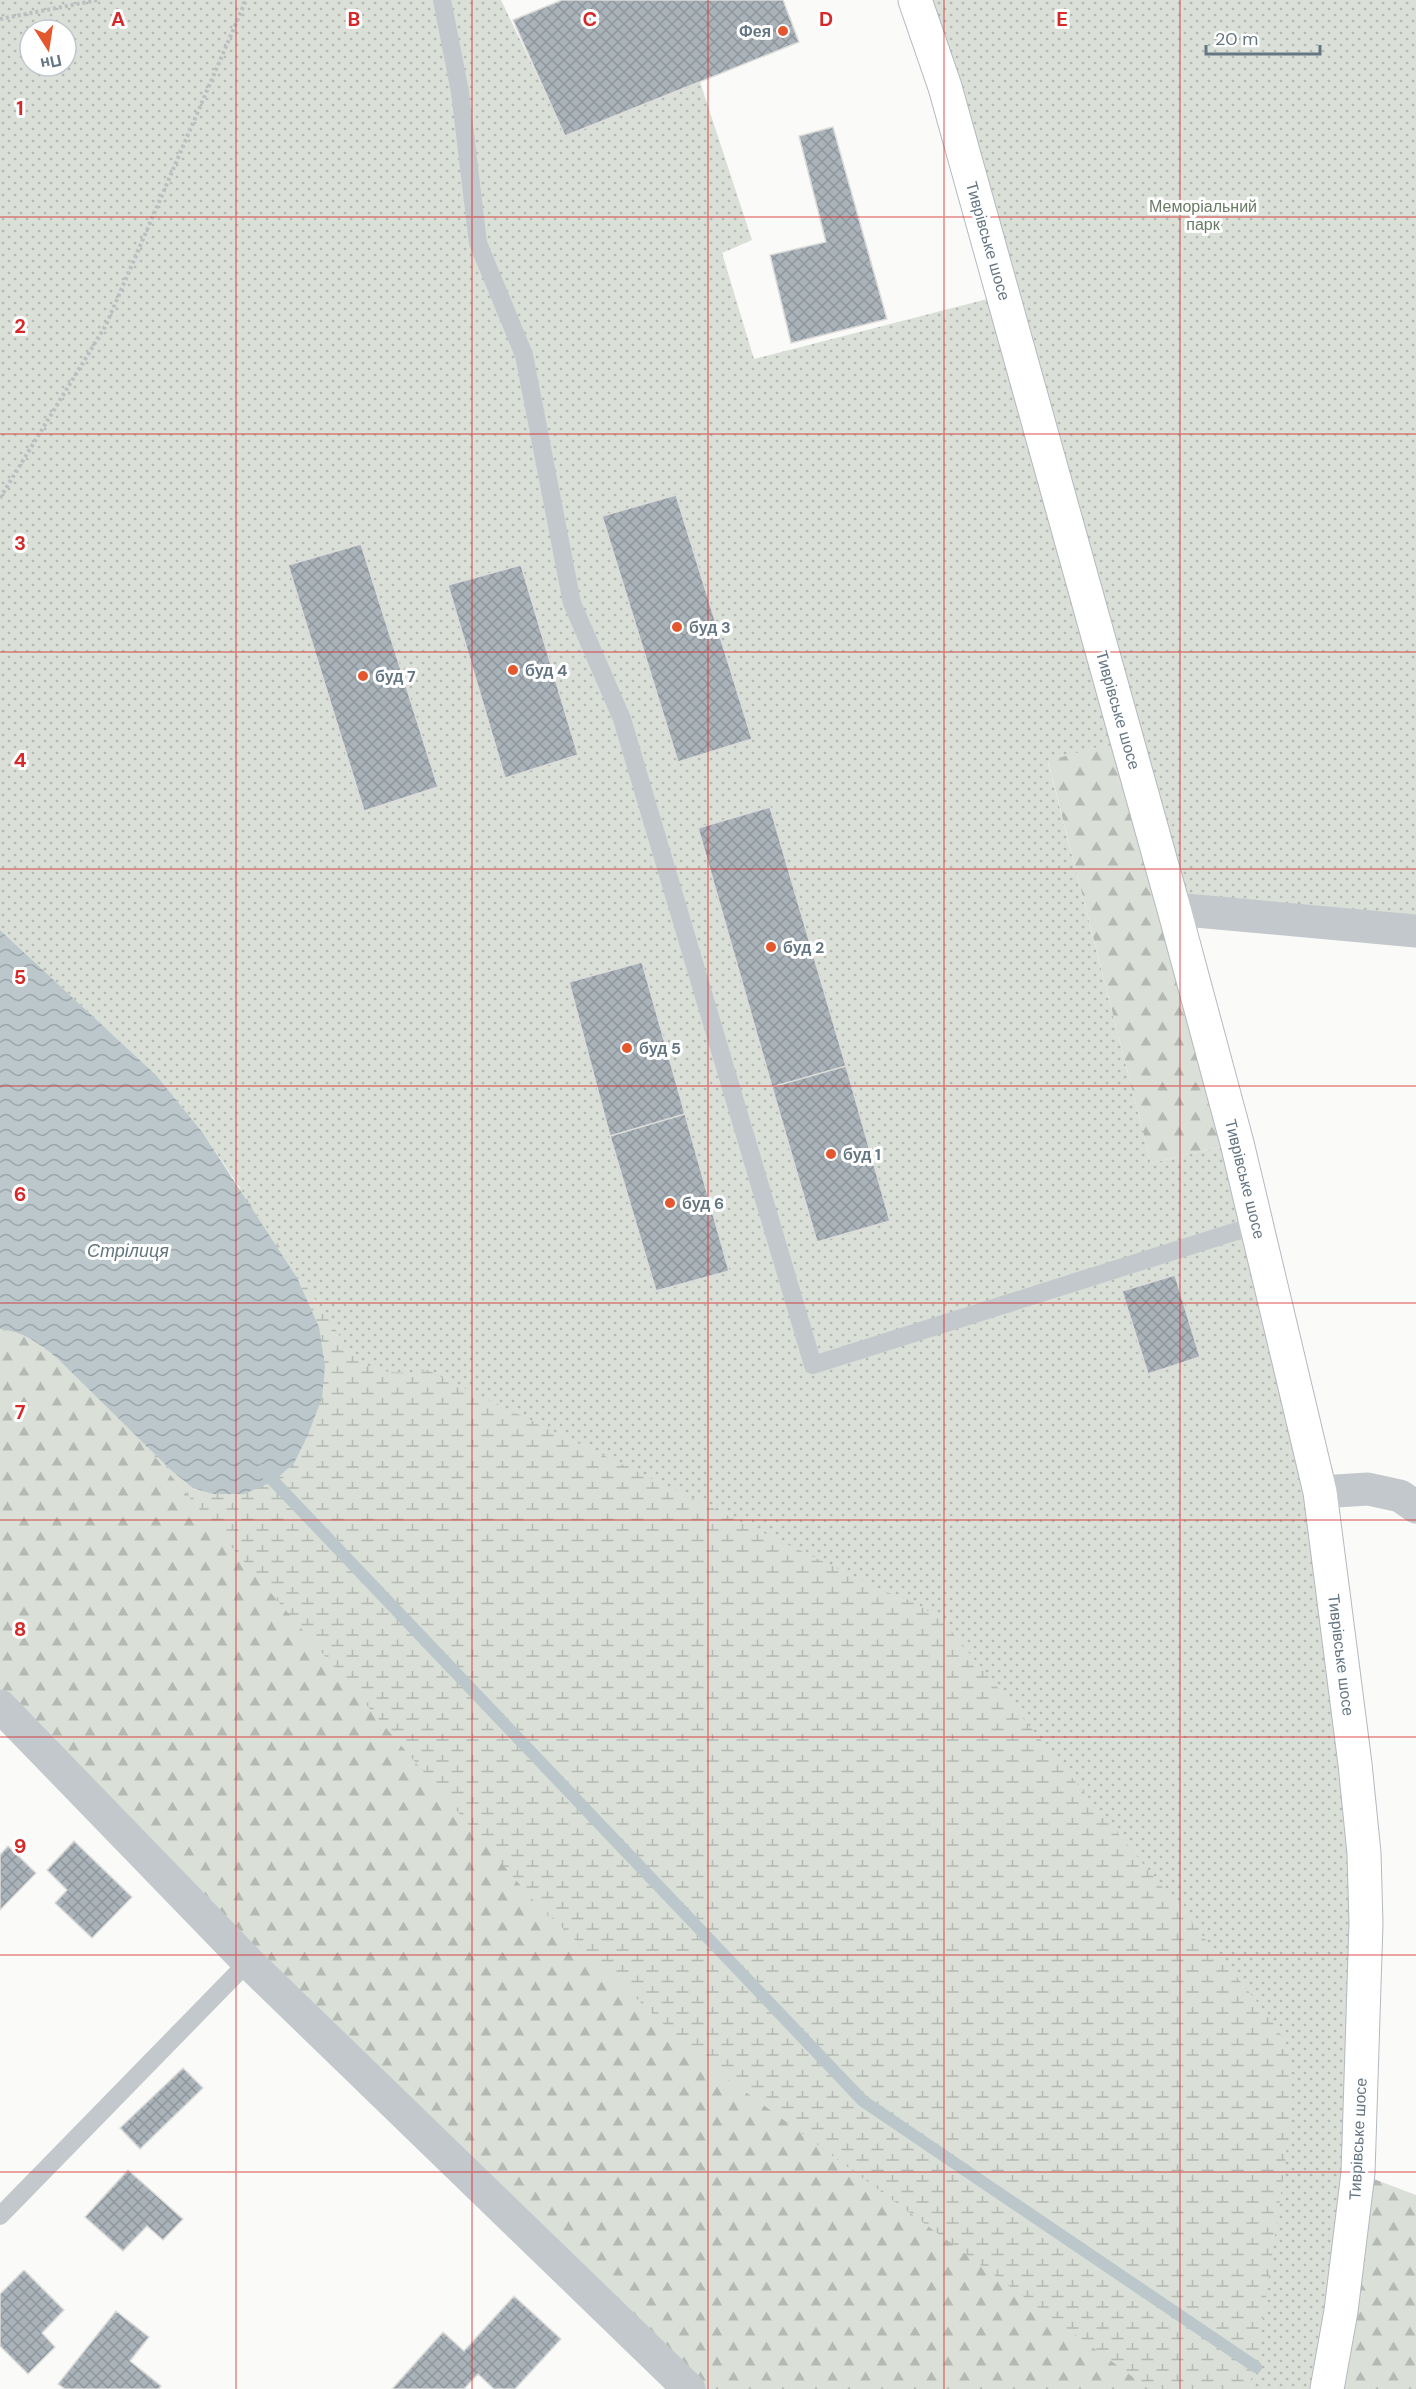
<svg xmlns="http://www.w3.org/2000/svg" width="1416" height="2389" font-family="'DM Sans',sans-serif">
<defs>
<pattern id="grass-dots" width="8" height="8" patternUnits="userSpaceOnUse" patternTransform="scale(1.5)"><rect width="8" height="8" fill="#dadfd7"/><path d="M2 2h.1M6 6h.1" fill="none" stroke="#b4b9b4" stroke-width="1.8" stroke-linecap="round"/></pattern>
<pattern id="forest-firs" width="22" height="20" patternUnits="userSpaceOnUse" patternTransform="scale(1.5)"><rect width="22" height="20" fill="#dadfd7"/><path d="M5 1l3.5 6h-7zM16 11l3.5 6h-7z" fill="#b4b9b4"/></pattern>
<pattern id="wetland-marsh" width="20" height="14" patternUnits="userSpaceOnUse" patternTransform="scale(1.5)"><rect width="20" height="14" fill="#dadfd7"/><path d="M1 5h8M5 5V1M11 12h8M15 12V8" fill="none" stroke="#b4b9b4"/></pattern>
<pattern id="water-waves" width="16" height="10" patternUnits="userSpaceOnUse" patternTransform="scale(1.5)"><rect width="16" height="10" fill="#bbc7cb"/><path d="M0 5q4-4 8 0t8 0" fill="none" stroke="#9ca6aa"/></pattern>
<pattern id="building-cross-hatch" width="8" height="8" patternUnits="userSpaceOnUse" patternTransform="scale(1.5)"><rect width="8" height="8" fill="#aab3b9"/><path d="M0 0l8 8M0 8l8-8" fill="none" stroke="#8e969c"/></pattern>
</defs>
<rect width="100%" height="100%" fill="#fafaf8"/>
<path fill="url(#grass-dots)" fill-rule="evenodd" d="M0,0H501L566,136L700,82L752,240L722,253L754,359L1003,295L915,0H1416V931L1174,909L1126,739L1048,762L1151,1163L1237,1143L1320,1492L1364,1853L1327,2389H1175L322,1398L240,1188L203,1133L156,1075L0,930ZM30,30H66V66H30Z"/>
<path fill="url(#forest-firs)" d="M1126,739L1237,1143L1151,1163L1048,761Z
M0,1329C24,1332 40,1344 58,1359L1175,2389H685L521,2232L0,1689Z
M1358,2173L1416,2195V2389H1327Z"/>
<path fill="url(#wetland-marsh)" d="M240,1188L356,1360C383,1374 397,1375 427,1370L886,1592L912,1601L941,1619L1268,2015L1286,2043L1291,2065V2102L1285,2165L1256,2367L1247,2389H1149L698,2057L532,1899L137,1436L169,1444Z"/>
<path fill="url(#water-waves)" d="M0,930L156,1075L203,1133L297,1278L319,1327L325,1366L322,1398L307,1437L294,1463L274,1481L244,1494H213L193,1488L172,1471L58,1359C40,1344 24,1332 0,1329Z"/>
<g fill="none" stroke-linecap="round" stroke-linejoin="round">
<path stroke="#bbc7cb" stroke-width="12" d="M263,1470L863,2101L1256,2367"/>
</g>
<path fill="url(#building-cross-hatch)" stroke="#dcdcda" stroke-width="1.5" d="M562,0H783L799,42L565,136L513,20Z
M833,127L887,319L791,343L770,255L826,242L799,136Z
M676,495L752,739L678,762L602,516Z
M361,544L438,787L364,811L288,565Z
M521,565L578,755L505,778L448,585Z
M770,807L846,1066L772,1087L698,828Z
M642,962L685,1114L610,1136L569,982Z
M846,1066L890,1221L817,1242L772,1087Z
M685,1114L729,1271L656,1291L610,1136Z
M1175,1275L1200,1357L1148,1374L1122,1291Z
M74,1841L132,1897L92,1938L55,1903L67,1890L47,1870Z
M8,1846L36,1873L0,1910V1855Z
M183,2068L203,2088L140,2149L120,2128Z
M128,2170L183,2219L163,2240L147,2226L123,2251L85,2217Z
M24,2270L64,2310L42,2333L55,2347L28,2374L0,2346V2294Z
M514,2296L561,2339L515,2389H494L478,2374L464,2389H392L443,2332L464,2351Z
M116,2311L149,2337L130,2361L161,2386L159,2389H65L58,2384Z"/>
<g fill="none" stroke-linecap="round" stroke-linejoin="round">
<g stroke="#b3babf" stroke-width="35">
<path id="secondary" d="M915,0L945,87L1174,909L1237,1143L1320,1492L1355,1764L1364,1853L1366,1923L1358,2173L1341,2311L1327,2389"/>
</g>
<path stroke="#bbbfc2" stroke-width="4" stroke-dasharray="3 3" stroke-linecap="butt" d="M0,19L98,0
M0,498L106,325L246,0"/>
<path stroke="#c3c8cc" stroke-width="18" d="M442,0L460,92L478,243L524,355L572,603L622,719L813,1365L1256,1225
M0,2216L248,1962"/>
<path stroke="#c3c8cc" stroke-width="33" d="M1174,909L1416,931
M1320,1492L1368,1489L1400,1496L1416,1507
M0,1706L248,1962L689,2389"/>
<use href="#secondary" stroke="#fff" stroke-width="33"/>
</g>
<path fill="none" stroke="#d62828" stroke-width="1.5" stroke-opacity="0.55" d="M236,0V2389M472,0V2389M708,0V2389M944,0V2389M1180,0V2389M0,217H1416M0,434H1416M0,652H1416M0,869H1416M0,1086H1416M0,1303H1416M0,1520H1416M0,1737H1416M0,1955H1416M0,2172H1416"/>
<g fill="#e4572e" stroke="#fff" stroke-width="2">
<circle cx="783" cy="31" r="6"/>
<circle cx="677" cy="627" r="6"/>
<circle cx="513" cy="670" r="6"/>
<circle cx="363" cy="676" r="6"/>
<circle cx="771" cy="947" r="6"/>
<circle cx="627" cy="1048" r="6"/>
<circle cx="831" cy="1154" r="6"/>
<circle cx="670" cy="1203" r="6"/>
</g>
<g text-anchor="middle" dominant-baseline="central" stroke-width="6" stroke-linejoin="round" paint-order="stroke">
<g font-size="16" font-weight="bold" fill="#657683" stroke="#fff" text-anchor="start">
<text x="771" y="31" text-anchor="end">Фея</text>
<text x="689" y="627">буд 3</text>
<text x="525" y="670">буд 4</text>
<text x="375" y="676">буд 7</text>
<text x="783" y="947">буд 2</text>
<text x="639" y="1048">буд 5</text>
<text x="843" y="1154">буд 1</text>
<text x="682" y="1203">буд 6</text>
</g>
<g font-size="16" fill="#687a64" stroke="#fff">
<text x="1203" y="206">Меморіальний<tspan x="1203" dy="18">парк</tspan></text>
</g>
<g font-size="16" fill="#657683" stroke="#fff">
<text transform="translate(988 241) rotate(74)">Тиврівське шосе</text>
<text transform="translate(1118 710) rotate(74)">Тиврівське шосе</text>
<text transform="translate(1245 1179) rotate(76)">Тиврівське шосе</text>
<text transform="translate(1341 1655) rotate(83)">Тиврівське шосе</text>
<text transform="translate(1358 2139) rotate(-87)">Тиврівське шосе</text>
</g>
<g font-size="18" font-style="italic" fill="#60757c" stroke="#fff">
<text x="128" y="1251">Стрілиця</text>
</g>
</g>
<g font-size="20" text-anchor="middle" font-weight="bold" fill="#d62828" stroke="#fff" stroke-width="6" stroke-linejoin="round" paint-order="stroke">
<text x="118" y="26">A</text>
<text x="354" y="26">B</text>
<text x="590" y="26">C</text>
<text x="826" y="26">D</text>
<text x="1062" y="26">E</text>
<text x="20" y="115">1</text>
<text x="20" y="333">2</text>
<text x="20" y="550">3</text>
<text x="20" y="767">4</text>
<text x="20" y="984">5</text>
<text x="20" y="1201">6</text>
<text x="20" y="1419">7</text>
<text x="20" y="1636">8</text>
<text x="20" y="1853">9</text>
</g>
<g transform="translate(48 48) rotate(168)"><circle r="28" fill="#ffffff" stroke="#c1c8cd" stroke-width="1.5"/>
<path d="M0-4.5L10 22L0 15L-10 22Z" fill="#e4572e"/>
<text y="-9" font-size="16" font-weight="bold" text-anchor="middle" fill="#657683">Пн</text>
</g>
<path d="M1206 45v9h114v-9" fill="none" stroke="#657683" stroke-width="3"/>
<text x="1215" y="45" font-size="18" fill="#657683" stroke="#ffffff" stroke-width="4.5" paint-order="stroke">20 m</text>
</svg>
